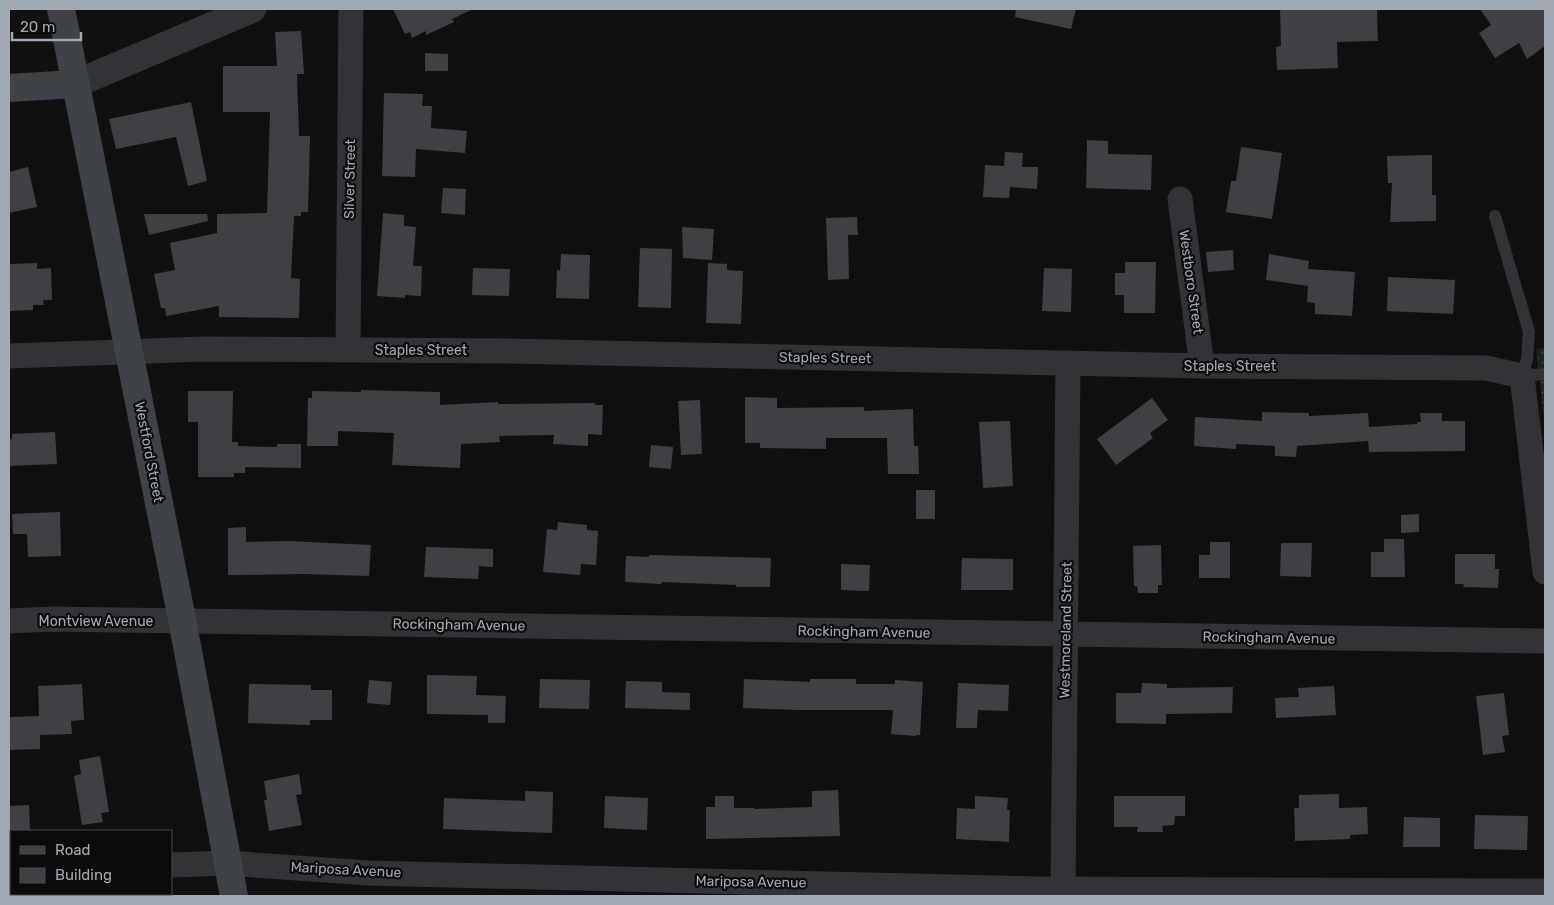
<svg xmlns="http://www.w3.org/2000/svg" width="1554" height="905" font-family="Rubik,sans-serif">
<defs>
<pattern id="grass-dots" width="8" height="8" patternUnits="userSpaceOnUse" patternTransform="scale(1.25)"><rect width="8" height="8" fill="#1d241c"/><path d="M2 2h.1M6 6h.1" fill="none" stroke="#3b413b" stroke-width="1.8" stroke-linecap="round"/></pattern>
</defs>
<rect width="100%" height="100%" fill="#101011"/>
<path fill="url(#grass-dots)" d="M1545,348V427L1536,349Z"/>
<path fill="#3f4044" d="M393,9H473L452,19L454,22L426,35V31L412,38L410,32L405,34Z
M1016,9H1076L1071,29L1015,17Z
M1280,9H1377L1378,41L1337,42L1338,68L1277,70L1276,47L1281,46Z
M1480,9H1545V46L1527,59L1519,43L1495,58L1479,33L1491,25Z
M301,31L304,74H297L299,136H310L308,212H301V216H294L291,278L300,279L299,318L219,317V306L166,316L165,308H161L154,274L175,270L170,243L217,233V214L267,213L270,112H223V66H277L275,32Z
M425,53L448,54V71H425Z
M384,93L423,94L422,106H432L431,128L467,131L465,153L416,149L415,177L382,176Z
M191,102L207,181L188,186L176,137L116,149L109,119Z
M1087,140L1108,141V154L1152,155L1151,190L1086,188Z
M1241,147L1282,153L1272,219L1226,212L1231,181H1236Z
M1005,152L1023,153L1022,167H1038L1037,189L1010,187L1009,198L983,197L985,165L1004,166Z
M1432,155V195H1436V221L1390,222L1392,183H1388L1387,156Z
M28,167L37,207L9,213V172Z
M443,188L466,189L465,215L441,213Z
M383,213L404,215V226L416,227L413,266H422L421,296L405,295V298L377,296Z
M144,214H207L208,221L149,235Z
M857,217L858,235H848L849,279L828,280L826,218Z
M682,227L714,229L712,260L683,258Z
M640,248L672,249L671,308L638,307Z
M1233,250L1234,270L1208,272L1206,252Z
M561,254L590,255L589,299L556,298L557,270L560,271Z
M1269,254L1309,261L1308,269L1355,272L1352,316L1315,314V303L1307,302L1308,286L1266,280Z
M1125,262H1156L1155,313H1124V295H1115V273H1125Z
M37,263V269L51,268L52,300H43L44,305H33V310L9,311V264Z
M708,263L727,264V270L743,271L741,324L706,323Z
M473,268L510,269L509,296L472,295Z
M1044,268L1072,269L1071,312L1042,311Z
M1388,277L1455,280L1453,314L1387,311Z
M361,390L440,392V405L498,402V404L595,403V405H603L602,435L588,434V446L553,444L554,435L499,436L500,442L461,444L460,468L392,465L394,433L338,431V446H307L308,398H312V391L361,392Z
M188,391H233L232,442H238V446L277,447V444H301V468L245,467V473H234V477H198V422H188Z
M745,397L777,398V408L864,407V411L913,409L914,446H918L919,474H888L887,438H826V449L760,448V443H745Z
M1152,398L1168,420L1150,433L1153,438L1116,465L1097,439Z
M700,400L702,454L681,455L678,401Z
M1262,412L1309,413V416L1368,413L1369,427L1417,424V422H1421L1420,413H1442V421H1465V451L1369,452L1368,441L1297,446L1296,457L1275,456V446L1236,444V449L1194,446L1195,417L1262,421Z
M1010,421L1013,486L983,488L979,422Z
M55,432L57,464L9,466V440L12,439V434Z
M651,445L673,447L671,469L649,467Z
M916,490H935V519H916Z
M60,512L61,556L28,557L27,534H13L12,514Z
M1419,514V532L1401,533V515Z
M558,522L587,525V530L598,531L596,565L581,564L580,575L543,572L547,529L557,530Z
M246,527V542L289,541L371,545L369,576L304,574L228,575V528Z
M1384,539H1404L1405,577H1371V552H1384Z
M1210,542H1230V578H1199V555H1210Z
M1281,543H1312L1311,577L1280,576Z
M1161,545L1162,585H1158V593H1138L1137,586H1134L1133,546Z
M426,547L493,549V567L479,566L478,579L424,577Z
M1455,554H1495V569H1499L1498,588L1463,587L1464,584H1455Z
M649,555L771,558L770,587H736V585L662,582L661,584L625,582L626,556L649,557Z
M962,558L1013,559V590H961Z
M841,564L870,565L869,591L841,590Z
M427,675L477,676L476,695L506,696L505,723H488V715L427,714Z
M540,679L590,680L589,709L539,708Z
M744,679L810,682V679H856V684H895V680L923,682L920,735H916V736L891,734L893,710H799L743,708Z
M369,680L392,682L390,705L367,703Z
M626,681L662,682V692L690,693V710L625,708Z
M958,683L1009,685L1008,711L978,710L977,728H956Z
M1142,683L1167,684V688L1233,687L1232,713L1166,714V724L1116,723V693H1141Z
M82,684L84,720L71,721L72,734L40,735V749L9,750V717L39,716L38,686Z
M249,684L311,685V690H332V720H310V725L248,723Z
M1334,686L1336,715L1276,718L1275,698L1299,697L1298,688Z
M1504,693L1509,735L1502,736L1505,752L1483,755L1476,696Z
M100,756L109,812L101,813L103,822L82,825L74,776L81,774L79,760Z
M299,774L302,794L296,795L302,825L269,831L264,800H267L264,781Z
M838,790L840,836L706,839V807H715V796H734V808H754V809L812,807V791Z
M525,791L553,792L552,833L443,829L444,798L525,801Z
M1339,794V808L1367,807L1368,834L1350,835V839L1295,841L1294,808H1299V795Z
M605,796L648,798L647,830L604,828Z
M975,796L1008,798L1007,810H1010L1009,842L956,839L957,808L975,809Z
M1114,796H1185V816H1175L1174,825L1162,826L1163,832H1137L1138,827H1114Z
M29,805L30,831H9V806Z
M1475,815L1528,816L1527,850L1474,849Z
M1404,817L1440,818V847H1403Z"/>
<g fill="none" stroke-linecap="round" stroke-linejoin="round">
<path stroke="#313336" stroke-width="12" d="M1495,216L1529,332L1527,359L1522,376L1545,374"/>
<path stroke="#313336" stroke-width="25" d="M1180,199L1202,366
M348,350L351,9
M9,356L205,349L507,351L1202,366L1486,368L1522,376L1545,572
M9,621L52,619L1545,641
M171,865L227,863L368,873L1039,889L1545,891
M9,871H11
M1063,896L1068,363"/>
<path stroke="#313336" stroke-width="28" d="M75,84L252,9"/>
<path stroke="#3f4246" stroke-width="28" d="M61,9L181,614L234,896
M9,88L75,84"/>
</g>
<g text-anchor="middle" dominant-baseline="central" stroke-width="4.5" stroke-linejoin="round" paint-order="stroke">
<g font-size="14" fill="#a1a9b2" stroke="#0b0b0c">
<text transform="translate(350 179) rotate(-89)">Silver Street</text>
<text transform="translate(1191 282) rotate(82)">Westboro Street</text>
<text x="421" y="350">Staples Street</text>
<text transform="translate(825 358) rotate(1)">Staples Street</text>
<text x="1230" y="366">Staples Street</text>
<text transform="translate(149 452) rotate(79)">Westford Street</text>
<text x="96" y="621">Montview Avenue</text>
<text transform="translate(459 625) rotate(1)">Rockingham Avenue</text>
<text transform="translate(1066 630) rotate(-89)">Westmoreland Street</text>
<text transform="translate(864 632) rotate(1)">Rockingham Avenue</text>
<text transform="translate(1269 638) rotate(1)">Rockingham Avenue</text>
<text transform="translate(346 870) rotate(3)">Mariposa Avenue</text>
<text transform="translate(751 882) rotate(1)">Mariposa Avenue</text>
</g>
</g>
<rect width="1554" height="905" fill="none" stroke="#a1a9b2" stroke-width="20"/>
<rect x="10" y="830" width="162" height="65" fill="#0b0b0c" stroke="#474a4e"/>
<rect x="20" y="846" width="25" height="8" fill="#3f4246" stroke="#474a4e"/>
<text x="55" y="855" font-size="15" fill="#a1a9b2">Road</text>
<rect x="20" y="868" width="25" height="15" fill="#3f4044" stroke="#474a4e"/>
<text x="55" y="880" font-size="15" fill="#a1a9b2">Building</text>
<path d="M12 32v8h69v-8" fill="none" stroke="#a1a9b2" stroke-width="2.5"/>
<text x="20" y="32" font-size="15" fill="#a1a9b2" stroke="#0b0b0c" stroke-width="4" paint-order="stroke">20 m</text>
</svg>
